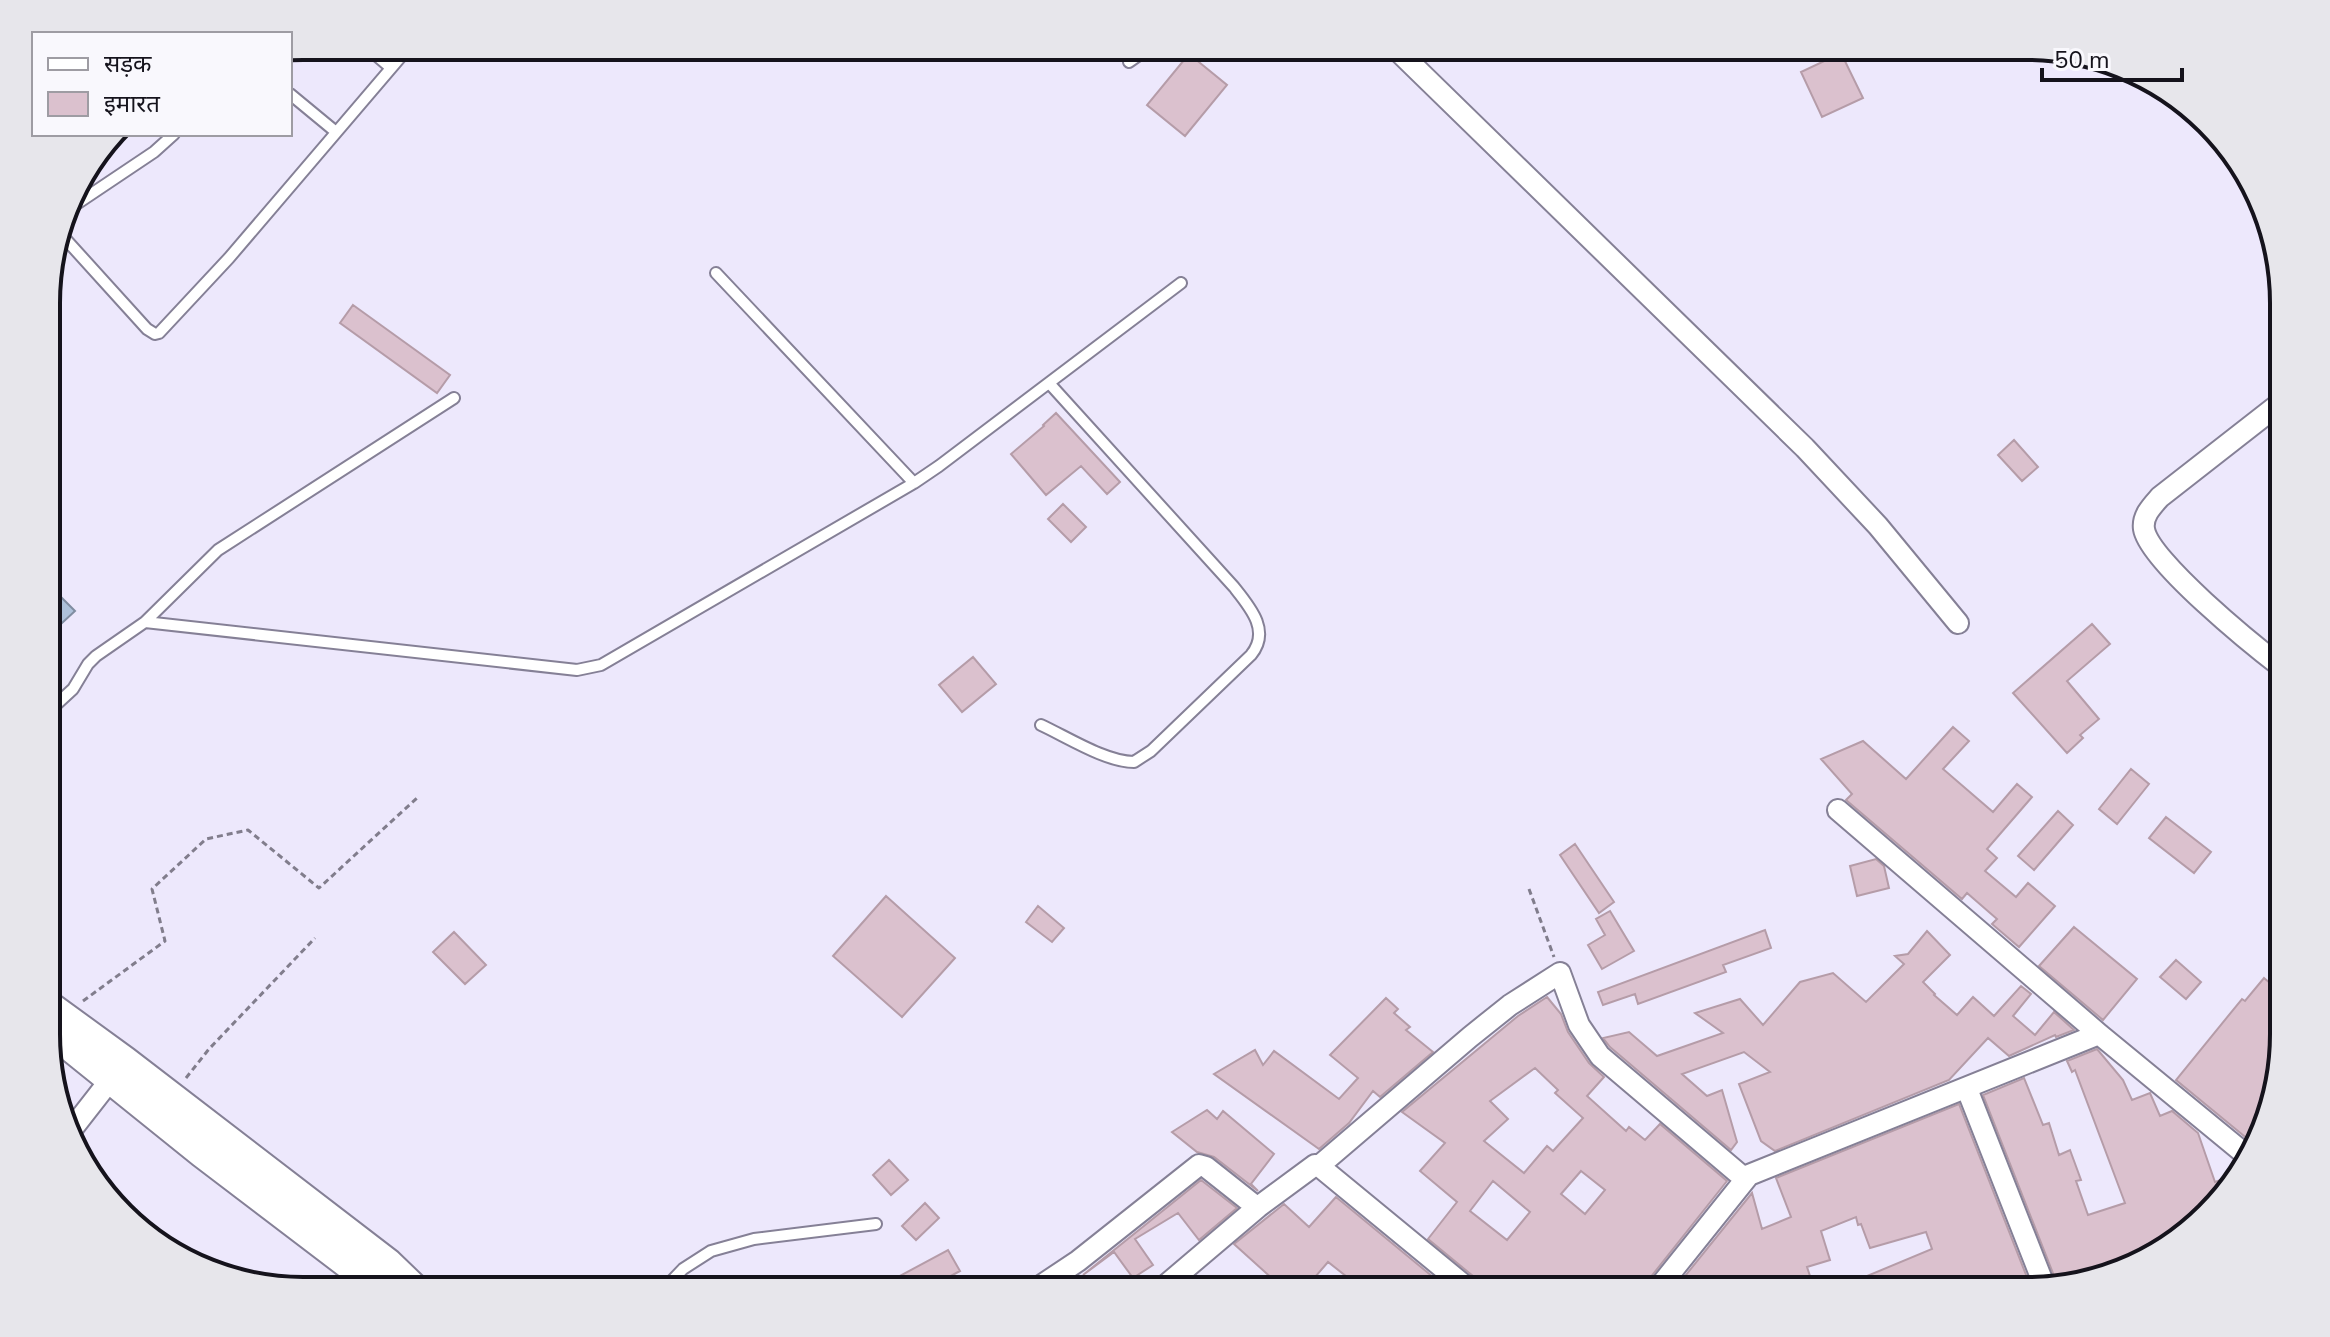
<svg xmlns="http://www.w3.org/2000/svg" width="2330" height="1337" font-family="'Nunito Sans','Noto Sans Devanagari',sans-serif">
<defs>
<pattern id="water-ripples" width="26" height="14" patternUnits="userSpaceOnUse" patternTransform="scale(2)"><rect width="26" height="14" fill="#aec1da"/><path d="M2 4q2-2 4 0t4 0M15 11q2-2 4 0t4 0" fill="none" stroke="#95a5ba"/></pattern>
</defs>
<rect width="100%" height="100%" fill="#ede8fc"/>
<path fill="url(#water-ripples)" stroke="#808da1" stroke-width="2" d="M58,594L75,611L48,636V603Z"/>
<path fill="#dbc1ce" stroke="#b59ca8" stroke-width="2" fill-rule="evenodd" d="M1841,53L1863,98L1822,117L1801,72Z
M1189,54L1227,85L1185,136L1147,105Z
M353,305L450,375L437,393L340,323Z
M1056,413L1120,482L1107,494L1081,466L1046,495L1011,454L1044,426L1043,425Z
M2014,440L2038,467L2022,481L1998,455Z
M1063,504L1086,527L1071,542L1048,519Z
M2092,624L2110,644L2067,681L2099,719L2080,735L2083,738L2067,753L2013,693Z
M973,657L996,684L962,712L939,685Z
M1953,727L1969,741L1943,769L1993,812L2017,784L2032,797L1987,849L1997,858L1985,871L2016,897L2028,883L2055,906L2019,947L1992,924L1997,919L1967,893L1962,899L1846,800L1852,794L1821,759L1863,741L1906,779Z
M2131,769L2149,784L2117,824L2099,809Z
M2058,811L2073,825L2034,870L2018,856Z
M2166,817L2211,852L2194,873L2149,838Z
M1575,844L1614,902L1599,913L1560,855Z
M1876,859L1884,866L1889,888L1857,896L1850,866Z
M886,896L955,958L902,1017L833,956Z
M1038,906L1064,928L1052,942L1026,922Z
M1610,911L1634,951L1602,969L1588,945L1605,935L1596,919Z
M2074,927L2137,979L2103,1020L2039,966Z
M1765,930L1771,948L1723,965L1726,972L1638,1004L1635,994L1603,1005L1598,992Z
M1927,931L1950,955L1923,982L1935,994L1934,995L1957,1015L1973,997L1994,1016L2021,986L2031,994L2013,1016L2035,1035L2054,1012L2074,1030L2056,1037L2055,1035L2009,1056L1988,1038L1949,1080L1775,1151L1761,1141L1739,1084L1770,1072L1744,1052L1682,1074L1707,1096L1722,1090L1737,1142L1731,1150L1610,1047L1603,1038L1629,1032L1657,1056L1723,1033L1695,1013L1740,999L1763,1025L1800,982L1833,973L1866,1002L1904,964L1895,956L1908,954Z
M454,932L486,965L465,984L433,952Z
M2176,960L2201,982L2186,999L2160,977Z
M2264,978L2283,994V1050L2255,1145L2176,1080L2242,999L2245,1001Z
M1547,997L1561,1014L1568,1032L1589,1063L1604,1077L1587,1096L1626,1131L1629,1127L1645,1140L1660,1124L1727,1181L1646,1283L1643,1291H1484L1479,1281L1428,1239L1457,1202L1420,1171L1445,1143L1402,1112L1518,1016ZM1535,1068L1558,1090L1555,1093L1583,1118L1553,1151L1547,1146L1524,1173L1484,1141L1508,1119L1490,1101ZM1581,1171L1605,1190L1585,1214L1561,1194ZM1493,1181L1530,1212L1507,1240L1470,1211Z
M1386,998L1398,1009L1394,1013L1410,1027L1406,1030L1433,1052L1380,1097L1373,1091L1349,1123L1319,1149L1214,1074L1255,1050L1263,1065L1274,1051L1339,1099L1358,1078L1330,1055Z
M2097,1049L2123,1080L2132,1100L2150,1093L2160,1116L2172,1111L2198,1133L2215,1182L2238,1174L2156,1256L2058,1286L1983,1095L2024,1078L2043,1125L2049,1123L2059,1155L2070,1150L2081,1180L2076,1181L2088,1215L2125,1203L2075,1070L2072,1072L2067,1061Z
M1959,1104L2032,1290L1831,1291L1932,1249L1926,1232L1870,1248L1861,1224L1858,1225L1856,1217L1821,1231L1830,1260L1807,1267L1815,1291H1673L1752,1193L1762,1229L1791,1217L1776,1178Z
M1207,1110L1217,1119L1223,1111L1274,1154L1251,1184L1258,1191L1214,1157L1197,1152L1172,1132Z
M889,1160L908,1180L891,1195L873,1175Z
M1201,1180L1237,1208L1199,1240L1178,1213L1135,1239L1153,1265L1133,1278L1114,1252L1083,1275Z
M1336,1197L1450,1291H1365L1328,1262L1303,1291H1286L1234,1244L1284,1204L1309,1227Z
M925,1203L939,1218L916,1240L902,1226Z
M948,1250L960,1271L923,1291H872Z"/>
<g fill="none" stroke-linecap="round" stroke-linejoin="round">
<g stroke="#858096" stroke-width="14">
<path id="service" d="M365,46L391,68
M1129,62L1152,46
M290,94L336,132
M66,211L154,152L174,134
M60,233L147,329L155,334L159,333L229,258L410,46
M716,273L914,483
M145,622L577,670L601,665L914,483L939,466L1181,283
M48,712L73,689L88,664L96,656L145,622L218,550L454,398
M1041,725C1067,737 1106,762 1134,762L1151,751L1251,655C1271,631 1250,607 1234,587L1049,383
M662,1291L683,1269L711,1251L754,1239L876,1224"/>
</g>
<g stroke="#858096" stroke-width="24">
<path id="minor" d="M1393,46L1805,448L1878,526L1958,623
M2283,401L2160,497C2152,506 2142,516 2144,529C2149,561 2254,646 2283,668
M1838,810L2099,1034L2251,1159
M1967,1089L2046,1290
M72,1129L111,1079
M1319,1166L1470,1037L1510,1005L1560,973L1579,1025L1600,1056L1745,1179
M1033,1291L1078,1261L1199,1165L1206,1167L1254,1205L1258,1207L1315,1165L1319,1166L1471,1291
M1159,1291L1258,1207
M1656,1291L1749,1175L2099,1034"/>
</g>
<g stroke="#858096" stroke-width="32">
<path id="secondary" d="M48,1005L125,1061L388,1263L417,1291
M48,1029L202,1153L357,1271L379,1291"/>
</g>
<path stroke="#817d8c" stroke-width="3" stroke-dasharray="6 4" stroke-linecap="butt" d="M1529,889L1554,957
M83,1001L165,941L152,889L206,839L248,830L319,888L417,798
M186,1078L209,1049L315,938"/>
<use href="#service" stroke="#fff" stroke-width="10"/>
<use href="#minor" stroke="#fff" stroke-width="20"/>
<use href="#secondary" stroke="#fff" stroke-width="28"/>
</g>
<path d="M0 0H2330V1337H0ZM303 60H2027A243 243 0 0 1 2270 303V1034A243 243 0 0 1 2027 1277H303A243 243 0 0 1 60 1034V303A243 243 0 0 1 303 60Z" fill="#e7e6eb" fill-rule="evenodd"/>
<path fill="none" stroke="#15131c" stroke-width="4" d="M303 60H2027A243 243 0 0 1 2270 303V1034A243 243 0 0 1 2027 1277H303A243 243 0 0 1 60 1034V303A243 243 0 0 1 303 60Z"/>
<rect x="32" y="32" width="260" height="104" fill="#f9f8fd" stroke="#9e9ca3" stroke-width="2"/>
<rect x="48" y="58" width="40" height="12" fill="#ffffff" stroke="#9e9ca3" stroke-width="2"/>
<text x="104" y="72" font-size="24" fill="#15131c">सड़क</text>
<rect x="48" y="92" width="40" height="24" fill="#dbc1ce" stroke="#9e9ca3" stroke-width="2"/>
<text x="104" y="112" font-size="24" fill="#15131c">इमारत</text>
<path d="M2042 68v12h140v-12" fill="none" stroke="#15131c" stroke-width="4"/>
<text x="2054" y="68" font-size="24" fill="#15131c" stroke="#f9f8fd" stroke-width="6" paint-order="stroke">50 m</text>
</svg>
